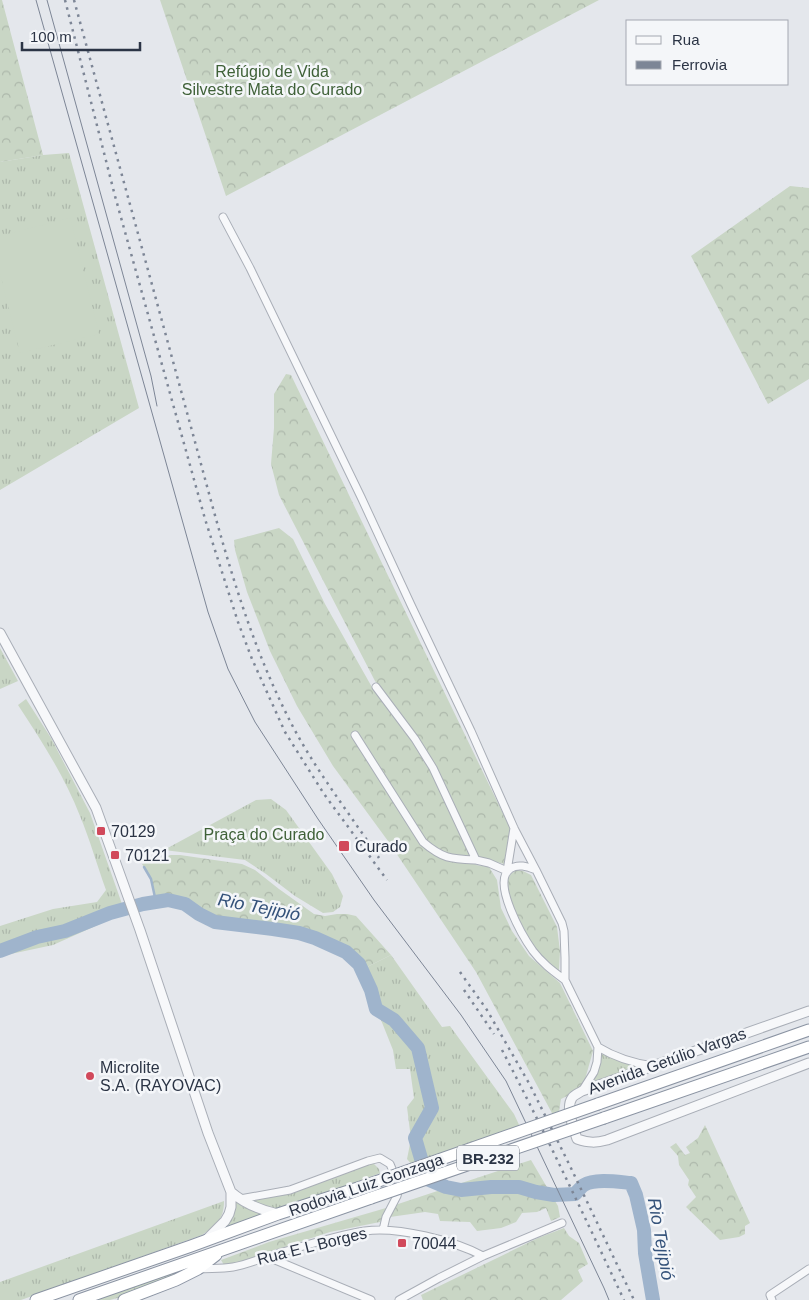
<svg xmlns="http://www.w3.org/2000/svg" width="809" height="1300" font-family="Helvetica,sans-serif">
<defs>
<pattern id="grass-tufts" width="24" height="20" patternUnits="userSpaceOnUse" patternTransform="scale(1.25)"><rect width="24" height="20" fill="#c9d6c5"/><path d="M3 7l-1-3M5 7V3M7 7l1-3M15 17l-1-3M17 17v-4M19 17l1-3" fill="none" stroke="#adb8ab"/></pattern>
<pattern id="forest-crowns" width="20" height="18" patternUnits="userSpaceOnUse" patternTransform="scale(1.25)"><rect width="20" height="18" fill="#c9d6c5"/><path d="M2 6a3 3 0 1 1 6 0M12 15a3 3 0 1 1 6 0" fill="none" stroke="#adb8ab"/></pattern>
</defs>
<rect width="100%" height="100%" fill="#e4e7ec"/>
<path fill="url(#grass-tufts)" d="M69,153L139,408L0,490V162L43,155Z
M0,648L18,681L0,689Z
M26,699L51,738L90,813L122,904L126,902L129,911L53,945L6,955L0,957V926L53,909L97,902L106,890C97,865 90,840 80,816C65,777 41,740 18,705Z
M271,799L286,810L332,874L343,896L340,907L333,912L323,913L295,896L266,874L245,860L164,850L256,800Z
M391,955L442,1027L450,1026L514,1114L521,1129L413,1166L407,1159L411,1139L407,1107L414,1098L410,1069H396L393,1050L361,970Z
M600,1053L613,1058L646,1067L587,1087Z
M371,1161L379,1169L380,1173L349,1186L282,1209H270L247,1201Z
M235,1198L243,1207L267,1214L218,1232L233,1218Z
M224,1201C224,1220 216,1225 202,1235L21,1300H0V1282Z"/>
<path fill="url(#forest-crowns)" d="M0,0H2L43,155L0,162Z
M160,0H599L226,196Z
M790,186L809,188V379L768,404L691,256Z
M286,374L291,375L510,828L504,864L478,857L418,737L375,681L279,495L271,464L274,428V394Z
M279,528L293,539L325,604L373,689L413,743L431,771L476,865L489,867L497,880L501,908L512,931L529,956L560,983L593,1051L584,1083L569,1095L561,1099L559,1111L553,1115L476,972L388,841L333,766L297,706L270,651L247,592L235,550L234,540Z
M171,855H180L242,864L255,870L279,889L314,914L325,916L337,914H347L356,916L391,955L361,970L359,964L346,952L315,938L273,929L215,922L199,914L185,904L168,900L156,902L151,879L142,864L161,857Z
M517,870L523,871L531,875L557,927L560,951L559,970L557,971C536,957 526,932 515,911C513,905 507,899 507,893C505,883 508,874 517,870Z
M705,1125L750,1223L745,1226V1234L739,1237L720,1240L686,1207L696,1197L688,1185L689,1180L679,1165L678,1156L670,1147L676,1143L685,1155L690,1153L686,1147L698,1138Z
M531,1160L558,1206L560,1217L551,1221L546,1208L537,1212L522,1213L516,1222L501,1228L477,1231L470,1222L440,1221L438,1214L425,1212L383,1218L380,1222L330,1232L236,1263L224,1265L221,1260L269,1242L386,1208Z
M564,1228L569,1236L579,1243L588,1264L578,1270L583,1281L561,1300H423L421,1295L538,1238Z
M185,1269L163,1282L117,1298L110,1300H91Z"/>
<path fill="#c9d6c5" d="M70,218L99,334L20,353L0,273V236Z"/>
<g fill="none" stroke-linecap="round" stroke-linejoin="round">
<path stroke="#9fb4cc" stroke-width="2.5" d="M144,867L151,879L156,902"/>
<path stroke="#9fb4cc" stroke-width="14" d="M0,951L37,937L65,931L110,913L143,904L168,900L185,904L199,914L215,922L273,929L299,933L315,938L346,952L359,964L371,990L376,1009L394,1020L418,1048L432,1108L415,1138L427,1179L446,1187L461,1190L491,1187H519L536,1192L554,1195L575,1194C578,1191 581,1187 584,1185C595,1178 619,1182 631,1183L636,1195L644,1230L645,1253L653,1300"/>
<g stroke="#a9aeb7" stroke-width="9">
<path id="minor" d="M223,217L250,268L361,497L411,605L471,731L514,828L536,870
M376,687L415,739L433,768L476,860L489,863L507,871L514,828
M355,735L423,842C443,859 451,859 476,860
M565,980C553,971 542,963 533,951C523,937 491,882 510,869C518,863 528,867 536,870L562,923L564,931L565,958V980L598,1047L597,1062L594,1072L582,1091
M598,1047C616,1058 633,1063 653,1066
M240,1199L290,1190L368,1161L380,1158L390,1164L395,1176L399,1188L397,1196L386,1217L383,1230
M268,1257L371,1300
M198,1269C210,1268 221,1269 233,1267C245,1265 257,1260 269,1256C301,1247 333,1236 365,1231C397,1226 455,1241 483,1256
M399,1300L439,1278L483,1256L562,1223
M772,1300L770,1295L809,1269"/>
</g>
<g stroke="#a9aeb7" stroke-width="11">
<path id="tertiary" d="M0,633L96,808L140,930L208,1133L231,1192V1207L229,1214L225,1221L207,1239
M809,1011L582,1091C579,1093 574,1095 572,1098C565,1108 574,1129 577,1139C589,1143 596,1143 607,1140L809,1063
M231,1192C245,1204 260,1210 278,1214"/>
</g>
<g stroke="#8b94a3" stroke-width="13">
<path id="trunk" d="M598,1104L809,1030
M604,1118L809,1047
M36,1300L191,1246L278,1214L367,1185
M79,1300L371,1198
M124,1300L176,1280L198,1269L216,1255"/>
</g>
<use href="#minor" stroke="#f7f8fa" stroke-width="7"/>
<use href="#tertiary" stroke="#f7f8fa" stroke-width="9"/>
<use href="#trunk" stroke="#fff" stroke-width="11"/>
<path stroke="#7d8696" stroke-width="1" d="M36,0L208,612L228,669L255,722L318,819L374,900L461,1015L506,1081L604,1288L609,1300
M47,0L151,376L157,406"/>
<path stroke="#7d8696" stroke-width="2.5" stroke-dasharray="2.5 5" stroke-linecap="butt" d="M65,0L115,196L205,519L238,622L252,659L285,732L324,794L387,880
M74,0C111,136 149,273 186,409C215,513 239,619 287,715C312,766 348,811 379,858
M460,972L487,1010L530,1085L570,1166L634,1300
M464,990L494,1034
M502,1050C545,1132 584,1216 624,1300"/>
<g stroke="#8b94a3" stroke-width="13" stroke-linecap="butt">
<path id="trunk-bridge" d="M367,1185L598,1104
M371,1198L604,1118"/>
</g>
<use href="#trunk-bridge" stroke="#fff" stroke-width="11"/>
</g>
<g fill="#d1495b" stroke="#f4f6f9" stroke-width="2">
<rect x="96" y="826" width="10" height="10" rx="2.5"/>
<rect x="338" y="840" width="12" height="12" rx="2.5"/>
<rect x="110" y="850" width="10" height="10" rx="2.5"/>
<circle cx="90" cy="1076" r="5"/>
<rect x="397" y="1238" width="10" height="10" rx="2.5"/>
</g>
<g text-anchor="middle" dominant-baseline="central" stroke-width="5" stroke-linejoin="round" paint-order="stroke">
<rect fill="#f4f6f9" stroke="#676e7b" stroke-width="1" x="457" y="1145.5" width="62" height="25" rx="4"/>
<g font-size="15" font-weight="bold" fill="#2b3445">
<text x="488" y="1158">BR-232</text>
</g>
<g font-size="16" fill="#3f6138" stroke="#f4f6f9">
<text x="272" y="71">Refúgio de Vida<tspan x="272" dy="18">Silvestre Mata do Curado</tspan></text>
<text x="264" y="834">Praça do Curado</text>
</g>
<g font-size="16" fill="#2b3445" stroke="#f4f6f9" text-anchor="start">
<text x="111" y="831">70129</text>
<text x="355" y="846">Curado</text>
<text x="125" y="855">70121</text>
<text x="100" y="1067">Microlite<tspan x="100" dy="18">S.A. (RAYOVAC)</tspan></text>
<text x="412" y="1243">70044</text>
</g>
<g font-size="16" fill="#2b3445" stroke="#f4f6f9">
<text transform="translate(667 1061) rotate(-20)">Avenida Getúlio Vargas</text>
<text transform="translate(366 1185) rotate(-19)">Rodovia Luiz Gonzaga</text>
<text transform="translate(312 1246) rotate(-14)">Rua E L Borges</text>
</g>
<g font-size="18" font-style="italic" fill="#34527a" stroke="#f4f6f9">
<text transform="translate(259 907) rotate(11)">Rio Tejipió</text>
<text transform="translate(661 1239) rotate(80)">Rio Tejipió</text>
</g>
</g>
<rect x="626" y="20" width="162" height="65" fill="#f4f6f9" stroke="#a4a8b1"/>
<rect x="636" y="36" width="25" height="8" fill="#f7f8fa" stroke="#a4a8b1"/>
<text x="672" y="45" font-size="15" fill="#2b3445">Rua</text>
<rect x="636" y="61" width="25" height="8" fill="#7d8696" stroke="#a4a8b1"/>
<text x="672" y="70" font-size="15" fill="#2b3445">Ferrovia</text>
<path d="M22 42v8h118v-8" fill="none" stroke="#2b3445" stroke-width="2.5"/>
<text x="30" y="42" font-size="15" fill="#2b3445" stroke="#f4f6f9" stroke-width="4" paint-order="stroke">100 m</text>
</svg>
